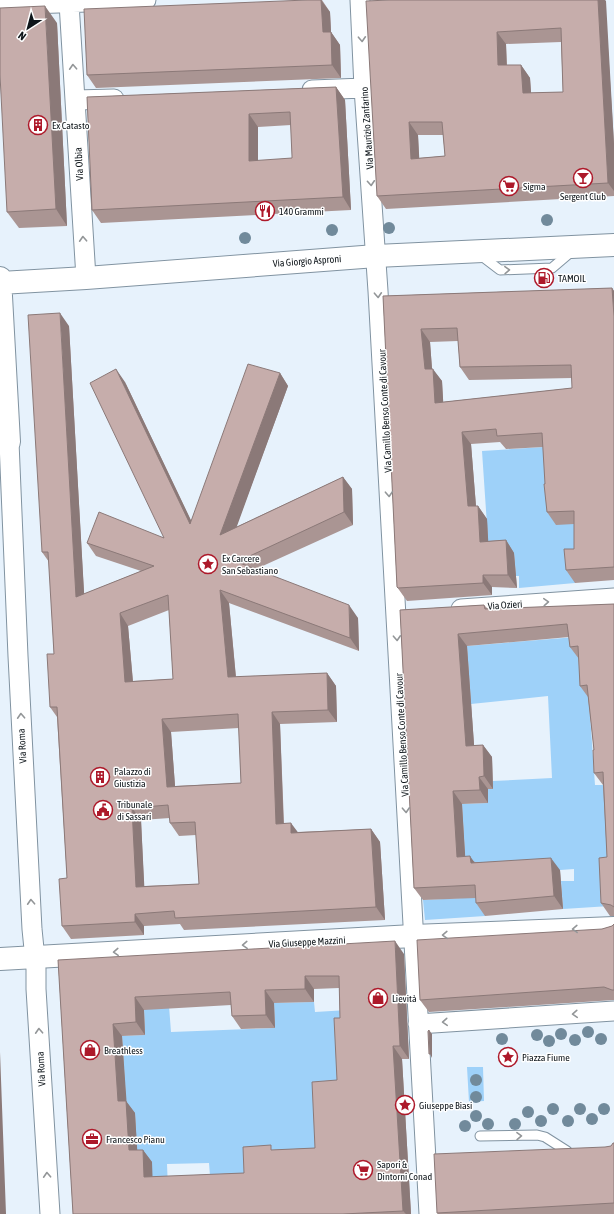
<svg xmlns="http://www.w3.org/2000/svg" width="614" height="1214" font-family="'Asap Condensed',sans-serif">
<rect width="100%" height="100%" fill="#e7f2fc"/>
<path fill="#9ed1f9" d="M560,446L583,524L573,562L575,583L519,588V576H516L514,553L489,555L482,451Z
M576,637L586,659L595,785H612L614,870L610,906L563,909L561,881H574V869L533,872L466,869L462,804L488,803V789H493V781L552,778L548,696L471,704L467,646Z
M484,897L485,916L425,920L423,900Z
M314,1002L315,1012L348,1010L324,1161L253,1186L211,1188L209,1163L167,1164L168,1189L153,1190L137,1156L135,1113L127,1114L122,1036L145,1035L144,1007L169,1006L171,1032L275,1028L274,1003Z
M467,1067H483L484,1101L469,1102Z"/>
<g fill="none" stroke-linecap="round" stroke-linejoin="round">
<g stroke="#8193a1" stroke-width="11">
<path id="service" d="M479,254L500,270L552,268L572,251
M480,1136L537,1135L545,1137L567,1151"/>
</g>
<g stroke="#8193a1" stroke-width="21">
<path id="minor" d="M360,0L364,88L378,291L429,1214
M69,3L86,278
M0,5L146,0
M312,90L364,88
M75,100L114,99
M9,442L18,656L32,929L36,969V989L50,1214
M461,609L614,598
M418,1024L614,1011"/>
</g>
<g stroke="#8193a1" stroke-width="24">
<path id="tertiary" d="M0,278L9,442H0
M0,283L86,278L376,256L614,245
M0,959L413,936L614,928"/>
</g>
<use href="#service" stroke="#fff" stroke-width="9"/>
<use href="#minor" stroke="#fff" stroke-width="19"/>
<use href="#tertiary" stroke="#fff" stroke-width="22"/>
</g>
<g fill="#718a9b">
<circle cx="547" cy="220" r="6"/>
<circle cx="389" cy="228" r="6"/>
<circle cx="332" cy="230" r="6"/>
<circle cx="245" cy="238" r="6"/>
<circle cx="588" cy="1032" r="6"/>
<circle cx="561" cy="1034" r="6"/>
<circle cx="537" cy="1035" r="6"/>
<circle cx="502" cy="1039" r="6"/>
<circle cx="601" cy="1039" r="6"/>
<circle cx="575" cy="1040" r="6"/>
<circle cx="549" cy="1041" r="6"/>
<circle cx="476" cy="1080" r="6"/>
<circle cx="476" cy="1097" r="6"/>
<circle cx="553" cy="1109" r="6"/>
<circle cx="580" cy="1109" r="6"/>
<circle cx="604" cy="1109" r="6"/>
<circle cx="528" cy="1112" r="6"/>
<circle cx="476" cy="1116" r="6"/>
<circle cx="592" cy="1119" r="6"/>
<circle cx="541" cy="1121" r="6"/>
<circle cx="568" cy="1121" r="6"/>
<circle cx="488" cy="1124" r="6"/>
<circle cx="515" cy="1124" r="6"/>
<circle cx="465" cy="1126" r="6"/>
</g>
<path fill="#aa9593" fill-rule="evenodd" d="M307,0H322L330,12L331,32L340,45L341,78L96,88L87,75Z
M460,0H605L614,144V196L386,209L377,196ZM561,42L563,92L531,93L530,78L521,65H507L506,44ZM418,135H443L445,156L419,158Z
M57,23L67,226L19,228L7,212Z
M336,87L345,100L351,210L101,223L92,210L87,97ZM291,125L292,156V158L258,161V127Z
M612,288L614,291V580L575,583L566,570L574,549V524L556,525L547,512L543,447L506,449L500,442L471,444L476,506H478L487,519L488,541L506,540L514,553L517,588L492,587V595L407,601L397,587L383,296ZM458,341L460,367L469,380L572,378V388L443,402L442,381L432,369L430,342Z
M69,326L84,594L141,571L96,556L87,543L164,538L125,382L191,521L280,373L288,386L236,527L343,477L352,489L353,525L256,569L358,618L359,651L229,603L236,677L327,673L336,686L337,722L280,724L284,823L297,832L371,829L380,842L385,920L184,930L180,924L144,926V935L71,939L62,926L67,878L57,717L50,707L54,654L49,562L42,552ZM169,610L173,679L133,681L128,626ZM239,728L241,783L175,786L171,732ZM170,818V823L179,836L196,835L199,884L144,886L141,820Z
M614,604V916H610L601,903L607,857L603,785L594,773V750L588,697L580,686L579,659L570,647L569,637L467,646L474,745H483L492,757L493,789H488V803L462,804L465,856L475,862L560,870L563,909L485,916L476,903V898L423,900L414,888L400,610L484,605L488,609Z
M614,924V1000L429,1012L420,1000L602,929L612,926Z
M404,954L409,1059H402L411,1214H73L58,960ZM339,988L340,1018L337,1080L315,1148L274,1150L244,1173L152,1177V1162L143,1150H137L135,1113L126,1101L122,1036L145,1035L144,1010L231,1005L232,1016L241,1029L275,1028L274,1003L314,1002V989Z
M614,1143V1214H438L437,1213L611,1146Z"/>
<path fill="#8b7978" d="M321,0L330,12L331,32L340,45L341,78L332,65L323,32Z
M598,0H605L606,1L614,144V191L608,183Z
M45,6L57,23L67,226L56,209Z
M497,32L506,44L507,78L498,65Z
M521,65L530,78L532,106L523,93Z
M336,87L345,100L351,210L343,197Z
M249,114L258,127V174L249,161Z
M409,122L418,135L420,172L411,159Z
M612,288L614,291V316Z
M60,313L69,326L85,609L76,597Z
M421,329L430,342L433,382L425,369Z
M116,369L125,382L199,537L190,524Z
M433,369L442,381L444,415L435,403Z
M280,373L288,386L229,548L220,535Z
M462,432L471,444L477,519L468,506Z
M343,477L352,489L353,525L344,512Z
M478,506L487,519L489,555L480,542Z
M506,540L514,553L517,588L508,575Z
M483,575L492,587V595L483,583Z
M220,590L229,603L237,690L228,677Z
M349,605L358,618L359,651L350,638Z
M120,613L128,626L134,695L125,682Z
M458,634L467,646L475,758L466,746Z
M327,673L336,686L337,722L328,710Z
M272,712L280,724L284,836L276,824Z
M162,719L171,732L176,799L167,787Z
M483,745L492,757L493,789L484,776Z
M479,777L488,789V803L480,790Z
M453,791L462,804L466,869L457,857Z
M132,808L141,820L145,900L136,887Z
M291,823L300,835L291,833Z
M371,829L380,842L385,920L376,907Z
M470,856L479,869L471,863Z
M551,858L560,870L563,909L554,896Z
M135,914L144,926V935L135,922Z
M395,941L404,954L409,1059L400,1046Z
M305,976L314,989V1002L305,989Z
M265,990L274,1003L275,1028L266,1015Z
M135,997L144,1010L145,1035L136,1022Z
M113,1024L122,1036L127,1108L126,1101L135,1113L138,1163L129,1150L118,1101Z
M429,1030L432,1034V1058L430,1054Z
M393,1046L402,1059L411,1214H406L403,1211Z
M0,1052L6,1214H0Z
M143,1150L152,1162L153,1190L144,1177Z"/>
<path fill="#c6adab" stroke="#8b7978" fill-rule="evenodd" d="M307,0H321L323,32H331L332,65L87,75L84,9Z
M389,0H598L608,183L377,196L366,1ZM561,28L563,92L523,93L521,65H498L497,32ZM409,122H442L445,156L411,159Z
M45,6L56,209L7,212L0,75V8Z
M336,87L343,197L92,210L87,97ZM290,112L292,156V158L249,161V114Z
M612,288L614,316V567L566,570L564,549H574V511L547,512L544,484H545L542,433L497,436L496,429L462,432L468,506H478L480,542L506,540L508,575H483V583L398,588L397,587L383,296ZM457,328L460,367L571,365L572,388L435,403L433,369H425L421,329Z
M60,313L76,597L154,566L87,543L99,512L164,538L90,383L116,369L190,524L248,364L280,373L220,535L343,477L344,512L237,562L349,605L350,638L220,590L228,677L327,673L328,710L272,712L276,824L291,823V833L371,829L376,907L175,918L174,911L135,914V922L62,926L59,879L67,878L57,707H50L47,654H54L48,552H42L28,315ZM168,595L173,679L125,682L120,613ZM238,714L241,783L167,787L162,719ZM168,805L170,823L195,822L199,884L136,887L132,808Z
M614,604V907L611,905L601,903L599,858L607,857L603,772L594,773L593,750H594L587,685L580,686L578,646L570,647L567,624L458,634L466,746L483,745L484,776L479,777L480,790L453,791L457,857L470,856L471,863L551,858L554,896L476,903L475,885L414,888L400,610L484,605L485,609Z
M614,924V990H612L604,987L420,1000L417,940L602,929L612,926Z
M395,941L400,1046H393L403,1211L343,1214H73L58,960ZM305,976H339L340,1018H334L337,1080L312,1082L315,1148L271,1150V1145L243,1147L244,1173L144,1177L143,1150H129L126,1101H118L113,1024L136,1022L135,997L230,992L232,1016L266,1015L265,990L305,989Z
M429,1030L430,1054H429L428,1031Z
M613,1143H614V1203L437,1213L434,1154L605,1147L611,1146Z"/>
<defs><path id="oneway-chevron" d="M-2-3.5L2.5 0L-2 3.5" fill="none" stroke-width="1.6" stroke-linecap="round" stroke-linejoin="round"/></defs>
<g stroke="#939698">
<use href="#oneway-chevron" transform="translate(362 39) rotate(87)"/>
<use href="#oneway-chevron" transform="translate(73 67) rotate(-93)"/>
<use href="#oneway-chevron" transform="translate(371 183) rotate(86)"/>
<use href="#oneway-chevron" transform="translate(83 239) rotate(-93)"/>
<use href="#oneway-chevron" transform="translate(507 270) rotate(-2)"/>
<use href="#oneway-chevron" transform="translate(378 295) rotate(87)"/>
<use href="#oneway-chevron" transform="translate(389 494) rotate(87)"/>
<use href="#oneway-chevron" transform="translate(546 602) rotate(-4)"/>
<use href="#oneway-chevron" transform="translate(397 638) rotate(87)"/>
<use href="#oneway-chevron" transform="translate(21 716) rotate(-93)"/>
<use href="#oneway-chevron" transform="translate(406 810) rotate(87)"/>
<use href="#oneway-chevron" transform="translate(31 902) rotate(-93)"/>
<use href="#oneway-chevron" transform="translate(575 929) rotate(178)"/>
<use href="#oneway-chevron" transform="translate(445 935) rotate(178)"/>
<use href="#oneway-chevron" transform="translate(245 945) rotate(177)"/>
<use href="#oneway-chevron" transform="translate(116 952) rotate(177)"/>
<use href="#oneway-chevron" transform="translate(575 1014) rotate(176)"/>
<use href="#oneway-chevron" transform="translate(445 1022) rotate(176)"/>
<use href="#oneway-chevron" transform="translate(39 1031) rotate(-93)"/>
<use href="#oneway-chevron" transform="translate(519 1136) rotate(-1)"/>
<use href="#oneway-chevron" transform="translate(47 1175) rotate(-93)"/>
</g>
<defs>
<g id="building-ring" transform="scale(1)"><circle r="9.5" fill="#fff" stroke="#ad192a" stroke-width="1.5"/><path d="M-4-6H4V6H1V3H-1V6H-4ZM-2.5-4.3h1.7v1.8h-1.7ZM.8-4.3h1.7v1.8H.8ZM-2.5-1h1.7V.8h-1.7ZM.8-1h1.7V.8H.8Z" fill="#ad192a"/></g>
<g id="bar-ring" transform="scale(1)"><circle r="9.5" fill="#fff" stroke="#ad192a" stroke-width="1.5"/><path d="M-6-5H6L.8 .8V4.5H3.5V6h-7V4.5H-.8V.8Z" fill="#ad192a"/></g>
<g id="supermarket-ring" transform="scale(1)"><circle r="9.5" fill="#fff" stroke="#ad192a" stroke-width="1.5"/><path d="M-6-5.5h2.5l.6 2H6L4.5 2H-2.5L-4.4-4H-6ZM-1.5 3.2a1.3 1.3 0 1 0 .1 0ZM3 3.2a1.3 1.3 0 1 0 .1 0Z" fill="#ad192a"/></g>
<g id="restaurant-ring" transform="scale(1)"><circle r="9.5" fill="#fff" stroke="#ad192a" stroke-width="1.5"/><path d="M-5-6h1v4h1v-4h1v4h1v-4h1v5L-1.5 .5V6h-2V.5L-5-1ZM5-6V6H3V1.5H1.5Q1.5-4 5-6Z" fill="#ad192a"/></g>
<g id="fuel-ring" transform="scale(1)"><circle r="9.5" fill="#fff" stroke="#ad192a" stroke-width="1.5"/><path d="M-5.5-6h7V0h2V4h1.3V-2.5L3-4.5l.8-.8L6-3V5H2.5V1h-1V6h-7ZM-4.2-4.7v3.2H.2V-4.7Z" fill="#ad192a"/></g>
<g id="sight-ring" transform="scale(1)"><circle r="9.5" fill="#fff" stroke="#ad192a" stroke-width="1.5"/><path d="M0-6L1.8-2.2L6-1.7L2.9 1.2L3.7 5.4L0 3.3L-3.7 5.4L-2.9 1.2L-6-1.7L-1.8-2.2Z" fill="#ad192a"/></g>
<g id="civic-ring" transform="scale(1)"><circle r="9.5" fill="#fff" stroke="#ad192a" stroke-width="1.5"/><path d="M-.6-6.5H3V-4.5H.6V-3L4-1V1h2V6H-6V1h2V-1L-.6-3ZM-1.2 2.5V6h2.4V2.5Z" fill="#ad192a"/></g>
<g id="shop-ring" transform="scale(1)"><circle r="9.5" fill="#fff" stroke="#ad192a" stroke-width="1.5"/><path d="M-5-2.5h2.3a2.7 3.5 0 0 1 5.4 0H5L5.5 6h-11ZM-1.5-2.5h3a1.5 2.3 0 0 0-3 0Z" fill="#ad192a"/></g>
<g id="office-ring" transform="scale(1)"><circle r="9.5" fill="#fff" stroke="#ad192a" stroke-width="1.5"/><path d="M-6-3h4V-5.5h4V-3h4V5H-6ZM-1-4.5V-3h2v-1.5ZM-6 0V1H6V0Z" fill="#ad192a"/></g>
</defs>
<g fill-rule="evenodd">
<use href="#building-ring" x="38" y="125"/>
<use href="#bar-ring" x="583" y="178"/>
<use href="#supermarket-ring" x="509" y="186"/>
<use href="#restaurant-ring" x="265" y="211"/>
<use href="#fuel-ring" x="544" y="278"/>
<use href="#sight-ring" x="208" y="564"/>
<use href="#building-ring" x="100" y="777"/>
<use href="#civic-ring" x="103" y="810"/>
<use href="#shop-ring" x="378" y="998"/>
<use href="#shop-ring" x="90" y="1050"/>
<use href="#sight-ring" x="508" y="1057"/>
<use href="#sight-ring" x="405" y="1105"/>
<use href="#office-ring" x="92" y="1139"/>
<use href="#supermarket-ring" x="363" y="1170"/>
</g>
<g text-anchor="middle" dominant-baseline="central" stroke-width="3" stroke-linejoin="round" paint-order="stroke">
<g font-size="10" fill="#0e151a" stroke="#fff" text-anchor="start">
<text x="52" y="125">Ex Catasto</text>
<text x="523" y="186">Sigma</text>
<text x="583" y="196" text-anchor="middle">Sergent Club</text>
<text x="279" y="211">140 Grammi</text>
<text x="558" y="278">TAMOIL</text>
<text x="222" y="558">Ex Carcere<tspan x="222" dy="12">San Sebastiano</tspan></text>
<text x="114" y="771">Palazzo di<tspan x="114" dy="12">Giustizia</tspan></text>
<text x="117" y="804">Tribunale<tspan x="117" dy="12">di Sassari</tspan></text>
<text x="392" y="998">Lievità</text>
<text x="104" y="1050">Breathless</text>
<text x="522" y="1057">Piazza Fiume</text>
<text x="419" y="1105">Giuseppe Biasi</text>
<text x="106" y="1139">Francesco Pianu</text>
<text x="377" y="1164">Sapori &amp;<tspan x="377" dy="12">Dintorni Conad</tspan></text>
</g>
<g font-size="10" fill="#0e151a" stroke="#fff">
<text transform="translate(367 128) rotate(-94)">Via Maurizio Zanfarino</text>
<text transform="translate(79 164) rotate(-93)">Via Olbia</text>
<text transform="translate(307 261) rotate(-4)">Via Giorgio Asproni</text>
<text transform="translate(385 411) rotate(-93)">Via Camillo Benso Conte di Cavour</text>
<text transform="translate(505 605) rotate(-4)">Via Ozieri</text>
<text transform="translate(402 735) rotate(-93)">Via Camillo Benso Conte di Cavour</text>
<text transform="translate(22 746) rotate(-93)">Via Roma</text>
<text transform="translate(307 942) rotate(-3)">Via Giuseppe Mazzini</text>
<text transform="translate(41 1069) rotate(-93)">Via Roma</text>
</g>
</g>
<g transform="translate(28 28) rotate(216)" stroke="#ffffff" stroke-width="3" paint-order="stroke">
<path d="M0-3L7 15L0 10L-7 15Z" fill="#0e151a"/>
<text y="-6" font-size="11" font-weight="bold" text-anchor="middle" fill="#0e151a">N</text>
</g>
</svg>
